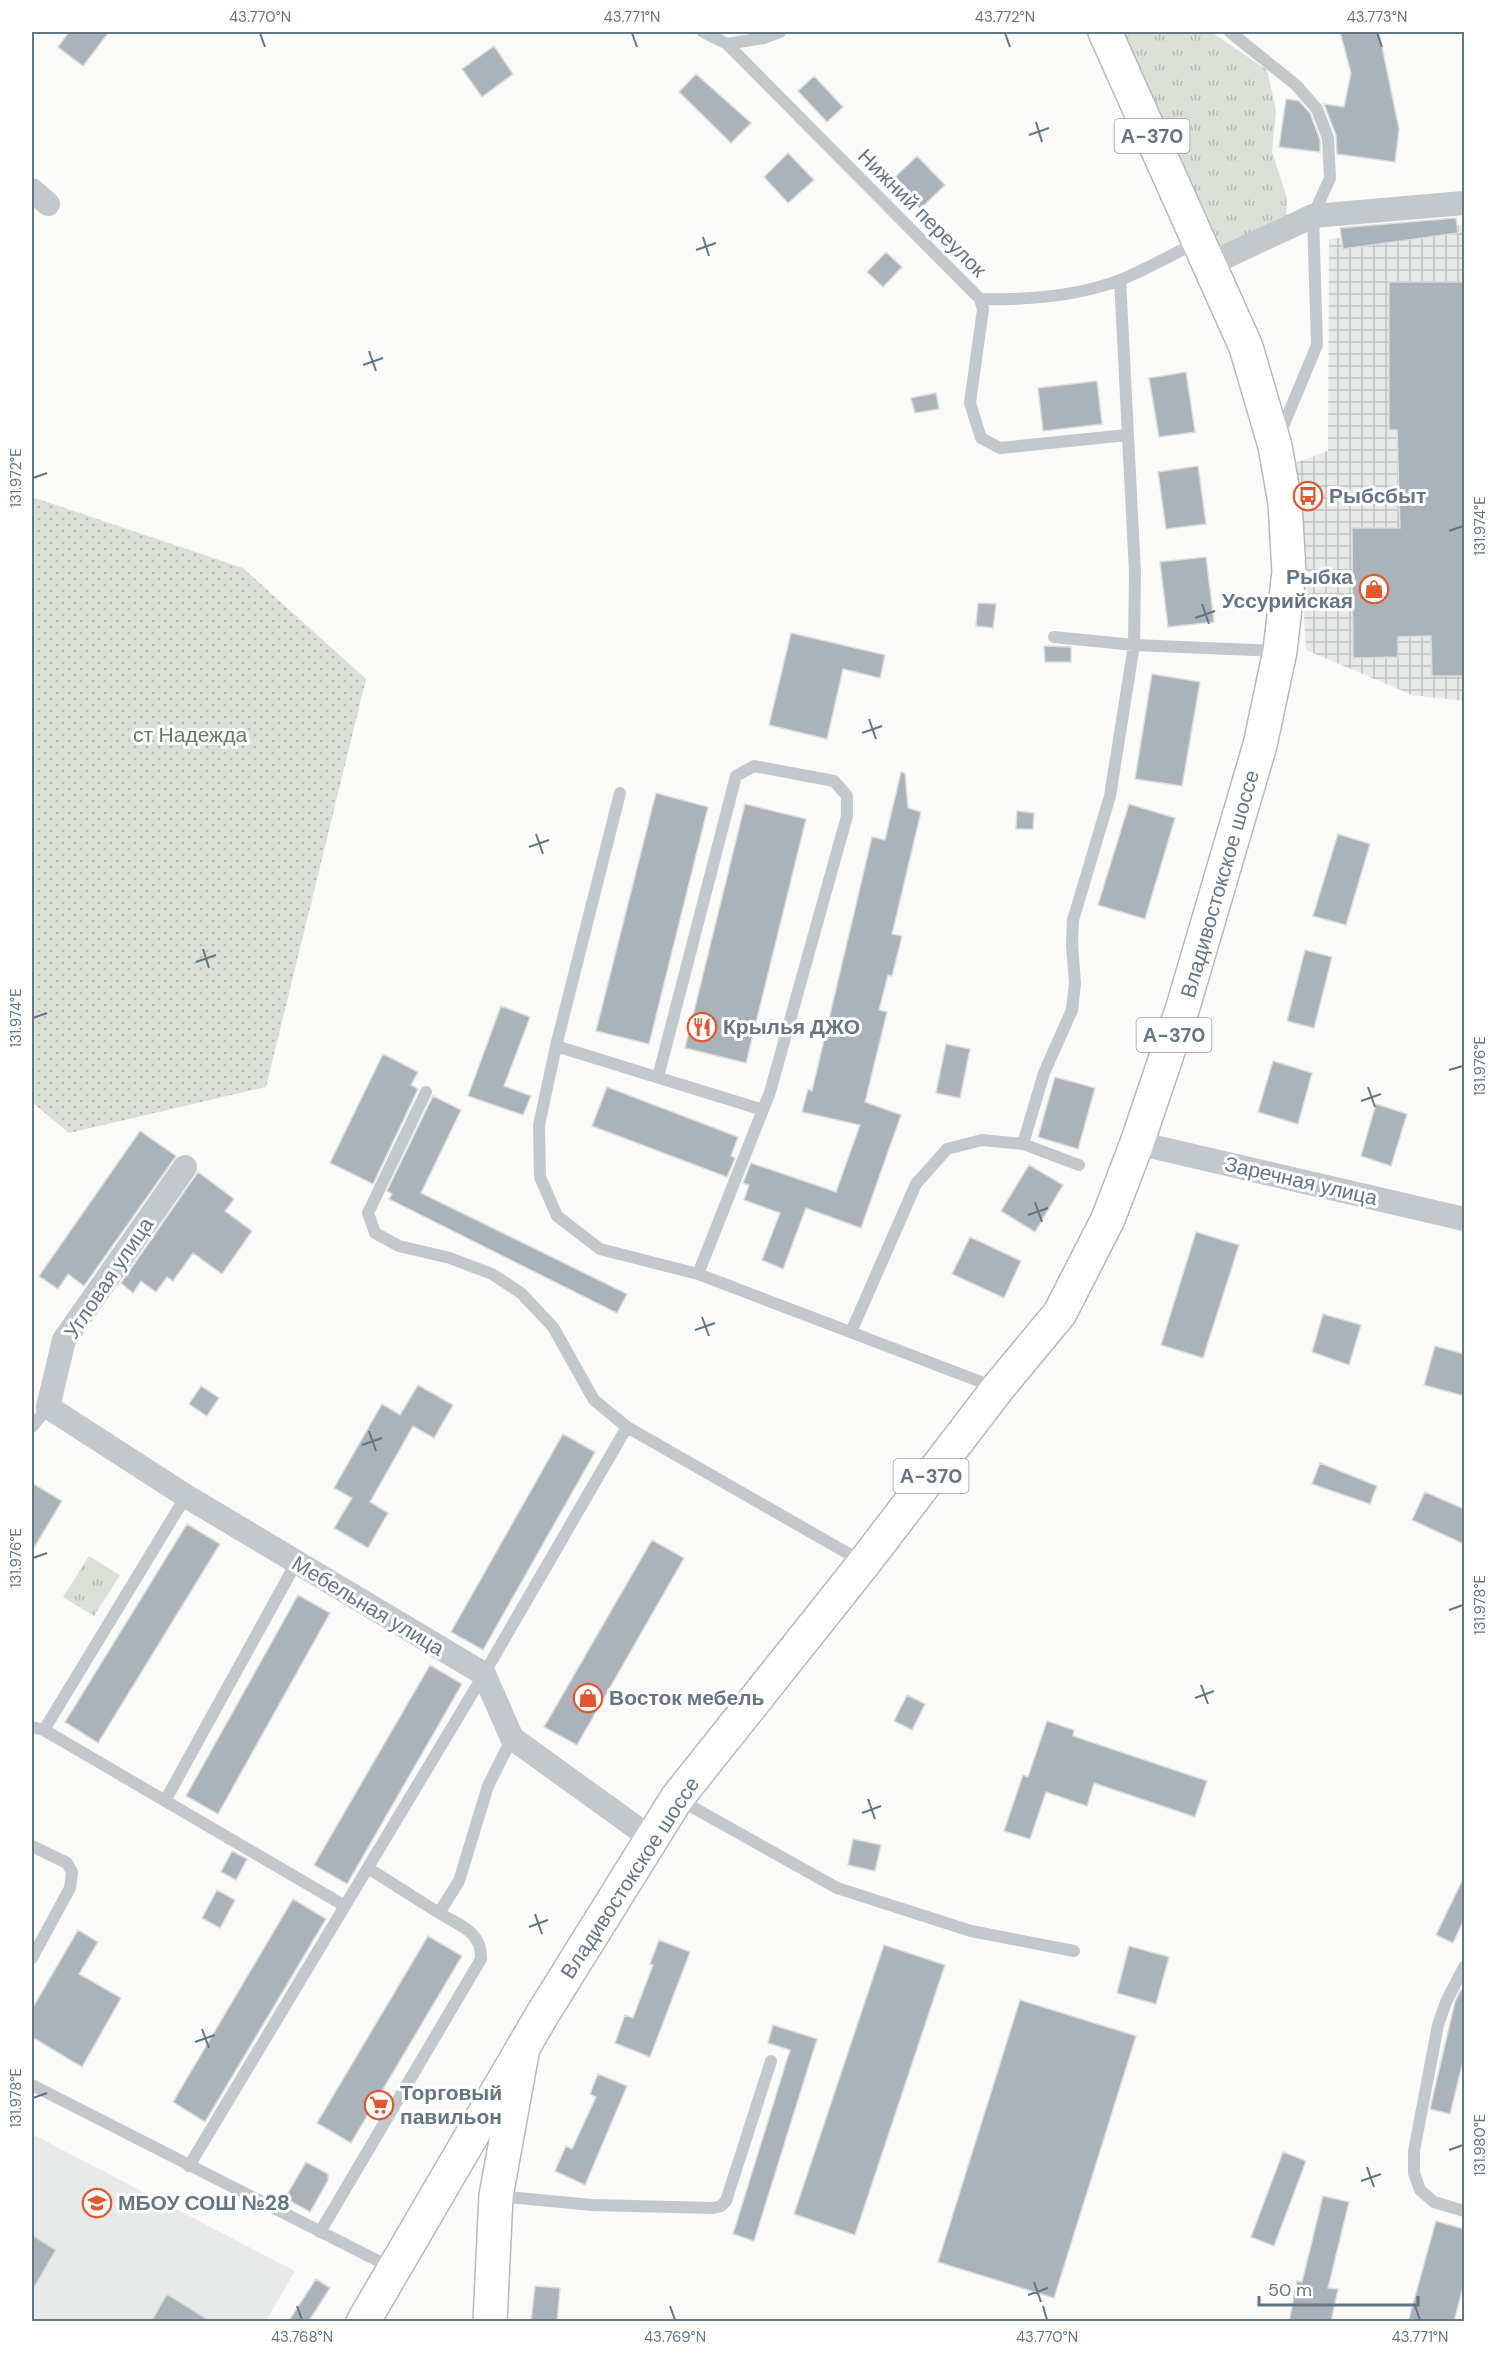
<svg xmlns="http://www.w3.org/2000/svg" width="1496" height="2353" font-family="'DM Sans',sans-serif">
<defs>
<pattern id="industrial-grid" width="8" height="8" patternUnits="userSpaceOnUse" patternTransform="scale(1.5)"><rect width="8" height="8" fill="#e8e9e9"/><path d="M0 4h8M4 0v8" fill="none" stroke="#c0c1c2"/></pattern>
<pattern id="grass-tufts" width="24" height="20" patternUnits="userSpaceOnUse" patternTransform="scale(1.5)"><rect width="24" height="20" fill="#dadfd7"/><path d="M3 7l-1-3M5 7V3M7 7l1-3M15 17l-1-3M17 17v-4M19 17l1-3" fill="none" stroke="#b4b9b4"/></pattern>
<pattern id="garden-dots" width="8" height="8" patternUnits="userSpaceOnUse" patternTransform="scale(1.5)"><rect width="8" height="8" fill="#dadfd7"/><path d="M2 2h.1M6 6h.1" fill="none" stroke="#b4b9b4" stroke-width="1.8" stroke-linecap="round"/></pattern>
</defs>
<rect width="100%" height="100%" fill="#fafaf8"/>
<path fill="#e8e9e9" d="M32,2134L295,2271L266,2321H32Z"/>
<path fill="url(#industrial-grid)" d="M1464,225V701L1412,695L1306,650L1295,463L1328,451L1329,239Z"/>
<path fill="url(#grass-tufts)" d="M1121,32H1211L1267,70L1276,110L1272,152L1287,198L1286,219L1222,249Z
M89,1556L120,1575L94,1616L63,1597Z"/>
<path fill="url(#garden-dots)" d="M32,497L243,568L366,679L266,1087L69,1133L32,1102Z"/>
<path fill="#aab3b9" stroke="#dcdcda" stroke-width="1.5" d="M69,32H109L83,66L58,47Z
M1340,32H1379L1399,129L1395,162L1337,154L1336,135L1324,104L1344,107L1351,73Z
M494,46L513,74L482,97L462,69Z
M696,74L751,123L731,143L679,92Z
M814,76L843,107L827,122L798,91Z
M1286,99L1299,101L1310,113L1320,140V152L1279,147Z
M788,153L814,180L788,203L764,177Z
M917,156L945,185L920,209L892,180Z
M1456,218L1458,233L1343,249L1340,228Z
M886,252L902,267L883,287L867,272Z
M1389,282H1464V676H1432L1431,636L1398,637V657L1353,658L1352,528H1400L1397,430H1389Z
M1186,372L1195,432L1159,437L1149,378Z
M1097,381L1102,424L1043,431L1038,388Z
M936,393L939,409L915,413L911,398Z
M1198,466L1206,524L1166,529L1158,472Z
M1206,557L1214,622L1168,627L1160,562Z
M978,603L996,604L993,628L976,626Z
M791,633L885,655L880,678L843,669L827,739L769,725Z
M1044,646L1071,647V662H1045Z
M1152,674L1200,682L1182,786L1135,779Z
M901,772L905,773L908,808L921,812L892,934L902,936L892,976L888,975L879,1010L887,1012L865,1102L901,1115L861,1228L806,1208L783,1269L762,1260L780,1213L744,1200L749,1185L743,1183L751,1163L836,1192L860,1125L802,1112L808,1089L812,1091L872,837L885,840Z
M656,793L708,807L649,1044L596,1031Z
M745,804L806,819L746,1063L685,1048Z
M1129,804L1175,818L1145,919L1098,905Z
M1017,811L1034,813L1033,829H1016Z
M1338,834L1370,844L1346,925L1313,916Z
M1305,950L1332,957L1314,1028L1287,1021Z
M501,1006L530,1017L504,1086L531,1096L523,1115L468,1096Z
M946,1044L970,1049L960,1098L936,1093Z
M383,1054L418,1072L411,1085L418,1089L373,1184L330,1163Z
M1273,1061L1312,1073L1298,1124L1258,1112Z
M1055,1077L1095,1088L1078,1149L1038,1137Z
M607,1087L738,1137L731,1156L735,1158L727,1177L592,1126Z
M433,1096L461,1110L421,1193L627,1294L617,1313L389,1199L392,1194L387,1191Z
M1376,1104L1407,1114L1391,1166L1361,1156Z
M140,1131L176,1156L84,1286L68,1274L58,1289L39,1276Z
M1029,1165L1063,1185L1035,1232L1001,1211Z
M198,1172L234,1199L225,1211L252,1231L222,1274L193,1253L173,1281L167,1277L156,1292L141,1281L133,1293L121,1283Z
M1196,1232L1239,1245L1203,1358L1161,1345Z
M970,1237L1021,1261L1004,1298L952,1274Z
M1323,1314L1361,1325L1349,1365L1312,1352Z
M1435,1346L1464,1354V1396L1424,1385Z
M418,1385L453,1405L434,1438L413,1426L370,1502L388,1513L368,1548L334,1528L352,1498L334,1488L382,1404L400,1415Z
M201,1386L219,1398L207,1416L189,1404Z
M563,1434L595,1452L483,1650L451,1632Z
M1320,1463L1377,1486L1370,1504L1312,1484Z
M32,1483L62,1501L32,1551Z
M1425,1492L1464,1509V1544L1412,1520Z
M187,1524L220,1544L98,1743L65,1722Z
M652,1540L684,1558L577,1745L544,1727Z
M298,1595L330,1613L218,1814L186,1796Z
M430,1665L462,1684L347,1884L314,1865Z
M907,1695L925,1704L912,1730L894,1721Z
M1047,1721L1074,1730L1073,1736L1207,1781L1195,1817L1094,1783L1087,1806L1046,1792L1030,1839L1004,1831L1023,1775L1028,1777Z
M853,1839L881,1845L875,1871L848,1865Z
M232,1851L247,1859L236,1880L221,1872Z
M1464,1877V1919L1453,1943L1436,1935Z
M217,1890L235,1900L220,1928L202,1918Z
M293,1899L326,1919L205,2122L173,2102Z
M78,1930L98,1942L79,1974L121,1998L82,2067L32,2037V2009Z
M428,1936L462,1956L351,2143L317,2123Z
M659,1940L690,1952L650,2057L615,2043L625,2015L633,2018L653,1965L650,1964Z
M884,1945L945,1965L855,2235L794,2214Z
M1129,1946L1169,1957L1156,2004L1117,1993Z
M1461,1990L1464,1991V2057L1450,2114L1430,2109L1455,2002Z
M1020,2000L1136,2036L1054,2298L938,2262Z
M773,2025L817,2039L754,2241L733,2234L790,2050L768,2043Z
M598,2074L627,2086L585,2185L555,2171L566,2146L572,2149L596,2097L590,2094Z
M1283,2152L1306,2161L1274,2246L1251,2237Z
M306,2162L328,2174V2180L310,2212L285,2198Z
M1323,2196L1349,2202L1328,2288L1338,2289L1331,2322H1289L1297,2281L1302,2282Z
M1436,2221L1464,2229V2283L1454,2322H1408Z
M32,2235L56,2250L32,2291Z
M316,2279L330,2288L316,2310L308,2322H288Z
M535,2286L560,2288L557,2322H531Z
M167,2294L212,2322H151Z"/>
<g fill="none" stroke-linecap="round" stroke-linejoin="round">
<g stroke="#b3babf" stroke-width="36">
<path id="secondary" d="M490,2322L496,2196L522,2053"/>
</g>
<g stroke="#b4b9bd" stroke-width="36">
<path id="highway" d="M363,2322L542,2015L677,1798L864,1563L998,1388L1060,1313L1108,1219L1137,1143L1183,1007L1260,745L1280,651L1289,572L1285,503L1275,446L1246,347L1105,32"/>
</g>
<path stroke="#c3c8cc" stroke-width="12" d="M703,32L727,44L980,299L983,309L970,403L981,438L1000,448L1127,435
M1230,32L1296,85L1317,109L1328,138L1330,178L1313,216L1317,345L1279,436
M727,44L764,38L780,32
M980,299C1027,300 1076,297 1120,280C1147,269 1173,254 1198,242
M1054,637L1134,645L1279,651
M620,793L556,1046L539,1125L540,1177L557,1216L600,1249L698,1274L997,1388
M556,1046L763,1110
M658,1077L736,776L754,766L834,781L847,796V816L770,1092L698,1274
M426,1092L368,1213L375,1233L399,1246L450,1258L492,1274L521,1293L553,1327L594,1400L627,1427L863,1562
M1023,1144L1044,1073L1072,1010L1075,983L1072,945L1073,920L1110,796L1134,645L1135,572L1120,280
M851,1332L916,1184L947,1149L982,1140L1023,1144L1079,1165
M32,1427L48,1407
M32,1727L44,1730L345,1906
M44,1730L186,1496
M678,1799L837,1888L971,1931L1074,1951
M165,1801L296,1563
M32,1846L67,1863L72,1872L70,1888L32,1958
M368,1868L439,1913
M1464,1967L1446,2002L1438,2025L1414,2151V2173L1420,2190L1434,2202L1464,2211
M32,2085L392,2268
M189,2166L484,1674L627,1427
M497,2196L592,2205L713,2208L721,2206L726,2201L771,2061
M320,2232L481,1959C482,1931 460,1926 439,1913L459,1881L488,1786L512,1738"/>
<path stroke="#c3c8cc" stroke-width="24" d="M32,190L48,204
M1210,264L1313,216L1464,203
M1137,1143L1464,1219
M185,1167L64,1340L48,1407L186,1496L484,1674L512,1738L652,1839"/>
<use href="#secondary" stroke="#fff" stroke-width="33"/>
<use href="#highway" stroke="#fff" stroke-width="33"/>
</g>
<path fill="none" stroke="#657683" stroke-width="2" d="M260,33L265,47M632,33L637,47M1005,33L1010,47M1377,33L1382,47M1036,122L1042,142M1029,135L1049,128M703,237L709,256M696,250L716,243M369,351L376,371M363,365L383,358M33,478L47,473M1449,531L1463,526M1202,604L1209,624M1195,618L1215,611M869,719L876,739M862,733L882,726M536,834L543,854M529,847L549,840M203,949L209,968M196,962L216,955M33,1018L47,1013M1449,1070L1463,1066M1368,1087L1375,1107M1361,1101L1381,1094M1035,1202L1042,1222M1028,1215L1048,1208M702,1317L709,1336M695,1330L715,1323M369,1431L376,1451M362,1445L382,1438M33,1558L47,1553M1449,1610L1463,1605M1201,1685L1208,1704M1195,1698L1214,1691M868,1799L875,1819M862,1813L881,1806M535,1914L542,1934M529,1927L548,1920M202,2029L209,2048M195,2042L215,2035M33,2098L47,2093M1449,2150L1463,2145M1367,2167L1374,2187M1361,2181L1381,2174M1034,2282L1041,2302M1028,2295L1048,2288M297,2306L302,2320M670,2306L675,2320M1043,2306L1047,2320M1415,2306L1420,2320"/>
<defs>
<g id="bus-ring" transform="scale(1.5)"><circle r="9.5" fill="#fff" stroke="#e4572e" stroke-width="1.5"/><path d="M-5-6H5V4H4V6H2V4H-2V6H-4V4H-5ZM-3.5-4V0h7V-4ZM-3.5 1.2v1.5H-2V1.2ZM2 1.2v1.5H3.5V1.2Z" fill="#e4572e"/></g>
<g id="shop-ring" transform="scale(1.5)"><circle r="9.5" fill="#fff" stroke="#e4572e" stroke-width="1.5"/><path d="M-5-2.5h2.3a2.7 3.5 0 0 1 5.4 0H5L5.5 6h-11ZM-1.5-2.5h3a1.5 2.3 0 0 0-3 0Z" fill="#e4572e"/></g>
<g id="restaurant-ring" transform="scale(1.5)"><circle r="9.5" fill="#fff" stroke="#e4572e" stroke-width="1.5"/><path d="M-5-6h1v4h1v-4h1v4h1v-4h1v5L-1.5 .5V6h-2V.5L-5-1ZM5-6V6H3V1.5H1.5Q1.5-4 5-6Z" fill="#e4572e"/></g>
<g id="supermarket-ring" transform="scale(1.5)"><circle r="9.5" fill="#fff" stroke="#e4572e" stroke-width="1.5"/><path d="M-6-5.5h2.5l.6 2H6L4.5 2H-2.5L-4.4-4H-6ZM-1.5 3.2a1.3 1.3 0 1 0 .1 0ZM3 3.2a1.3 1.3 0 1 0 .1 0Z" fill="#e4572e"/></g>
<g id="school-ring" transform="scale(1.5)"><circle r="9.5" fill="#fff" stroke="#e4572e" stroke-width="1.5"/><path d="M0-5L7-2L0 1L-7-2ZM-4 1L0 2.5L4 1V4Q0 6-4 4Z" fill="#e4572e"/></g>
</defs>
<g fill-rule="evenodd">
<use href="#bus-ring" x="1308" y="496"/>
<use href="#shop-ring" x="1374" y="589"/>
<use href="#restaurant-ring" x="702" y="1027"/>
<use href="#shop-ring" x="588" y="1698"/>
<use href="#supermarket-ring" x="379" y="2105"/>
<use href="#school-ring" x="97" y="2203"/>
</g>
<g text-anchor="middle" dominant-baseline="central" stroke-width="6" stroke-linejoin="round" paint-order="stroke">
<g fill="#fff" stroke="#939fa8" stroke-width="1.5">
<rect x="1114.5" y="119" width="75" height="34" rx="4.5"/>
<rect x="1136.5" y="1018" width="75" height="34" rx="4.5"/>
<rect x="893.5" y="1459" width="75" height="34" rx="4.5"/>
</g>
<g font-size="20" font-weight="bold" fill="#657683">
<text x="1152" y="136">А-370</text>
<text x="1174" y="1035">А-370</text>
<text x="931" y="1476">А-370</text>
</g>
<g font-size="21" fill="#657683" stroke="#fff">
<text transform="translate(922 213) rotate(45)">Нижний переулок</text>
<text transform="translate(1220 884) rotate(-74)">Владивостокское шоссе</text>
<text transform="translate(1301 1181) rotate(13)">Заречная улица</text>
<text transform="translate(109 1278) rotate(-56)">Угловая улица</text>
<text transform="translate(368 1606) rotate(31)">Мебельная улица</text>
<text transform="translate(630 1878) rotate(-57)">Владивостокское шоссе</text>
</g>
<g font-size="21" font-weight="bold" fill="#657683" stroke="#fff" text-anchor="start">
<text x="1329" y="496">Рыбсбыт</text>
<text x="1353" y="577" text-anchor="end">Рыбка<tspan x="1353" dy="24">Уссурийская</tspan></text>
<text x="723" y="1027">Крылья ДЖО</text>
<text x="609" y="1698">Восток мебель</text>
<text x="400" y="2093">Торговый<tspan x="400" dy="24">павильон</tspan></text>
<text x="118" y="2203">МБОУ СОШ №28</text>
</g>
<g font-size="21" fill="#687a64" stroke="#fff">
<text x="190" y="735">ст Надежда</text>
</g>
</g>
<rect width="1496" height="2353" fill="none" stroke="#ffffff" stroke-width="66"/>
<path d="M1259 2296v9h159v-9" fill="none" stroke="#657683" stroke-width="3"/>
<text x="1268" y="2296" font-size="18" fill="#657683" stroke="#ffffff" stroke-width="4.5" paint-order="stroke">50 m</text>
<rect x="33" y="33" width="1430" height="2287" fill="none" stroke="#657683" stroke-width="2"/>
<g font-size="15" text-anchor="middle" fill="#657683">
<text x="260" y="22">43.770°N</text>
<text x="632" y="22">43.771°N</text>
<text x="1005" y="22">43.772°N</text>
<text x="1377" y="22">43.773°N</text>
<text transform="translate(16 478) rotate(-90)" y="5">131.972°E</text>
<text transform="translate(1480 526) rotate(-90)" y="5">131.974°E</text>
<text transform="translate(16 1018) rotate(-90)" y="5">131.974°E</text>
<text transform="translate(1480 1066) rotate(-90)" y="5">131.976°E</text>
<text transform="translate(16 1558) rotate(-90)" y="5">131.976°E</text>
<text transform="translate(1480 1605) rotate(-90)" y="5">131.978°E</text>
<text transform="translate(16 2098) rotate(-90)" y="5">131.978°E</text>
<text transform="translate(1480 2145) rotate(-90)" y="5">131.980°E</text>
<text x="302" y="2342">43.768°N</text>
<text x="675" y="2342">43.769°N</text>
<text x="1047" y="2342">43.770°N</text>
<text x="1420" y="2342">43.771°N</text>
</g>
</svg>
